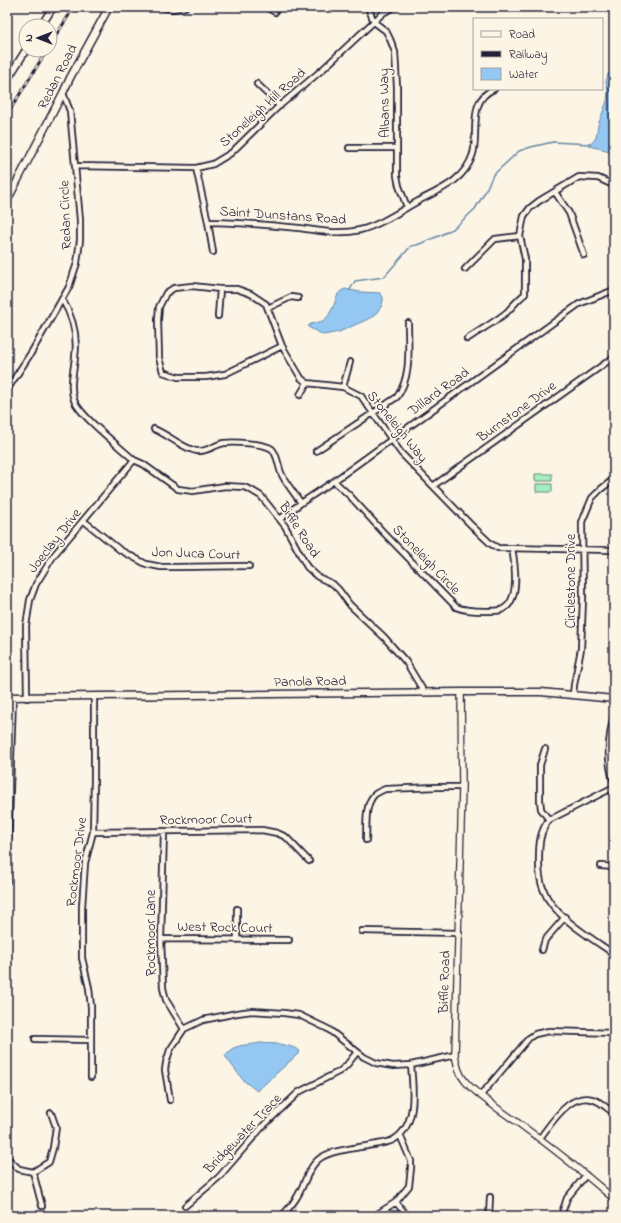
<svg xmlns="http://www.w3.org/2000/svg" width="621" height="1223" font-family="'Indie Flower',sans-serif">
<rect width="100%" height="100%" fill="#fcf5e5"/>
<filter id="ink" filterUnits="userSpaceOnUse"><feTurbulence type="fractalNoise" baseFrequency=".025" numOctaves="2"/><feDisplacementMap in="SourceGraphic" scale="8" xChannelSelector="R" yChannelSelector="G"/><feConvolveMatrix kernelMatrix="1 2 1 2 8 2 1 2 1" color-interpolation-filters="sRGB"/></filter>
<g filter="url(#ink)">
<path fill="#a5eebd" stroke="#64887c" d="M535,474H552V481H535Z
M536,484H552V492H536Z"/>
<path fill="#94c8f2" stroke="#6686a9" d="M611,71H614V152L589,146L596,138L598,125L607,101L608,92L606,82L608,74Z
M345,289L360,292L380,293L383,297V301L381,307L373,317L339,332L329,334L323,335L308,327L309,325C314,322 320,323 324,320C330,317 336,300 338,294L341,291Z
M260,1043C274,1044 288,1043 300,1051L298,1054L257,1091L243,1080L225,1056C233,1043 247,1046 260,1043Z"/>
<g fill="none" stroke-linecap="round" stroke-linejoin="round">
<path stroke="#6686a9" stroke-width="1.5" d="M350,290L355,281L384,277L411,246L417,245L441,235L454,228L462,221L475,209L484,194L493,175L519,151L531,147L553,142L590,144"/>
<g stroke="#22223b" stroke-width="8">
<path id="minor" d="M161,7L173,9L185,7
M266,7L275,12
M368,7L374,22L386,31L390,39L395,52L397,87V176L399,186L407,207
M257,84L280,106
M349,148H397
M75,166L196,168L213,164L231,153L277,108L323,69L383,13L394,7
M196,168L208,222L213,252
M555,192L569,213L584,255
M208,222C239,222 269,225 299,228C319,231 340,235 360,230C381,225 403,209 422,199C444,188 465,179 473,154C479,133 467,100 494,89
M465,269L495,239L520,236
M62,299C73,317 78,336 75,357C74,370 69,387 74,400C80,416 120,447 134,460L143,464L178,489L193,491L225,486L244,487L251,490L261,496L285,526L307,567L318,577L333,584L339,590L350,605L384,637L406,662L424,692
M268,308L291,297L298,298
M218,316L220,289
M467,339C480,330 495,322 507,312C513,306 518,299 525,294V259L520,236L524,216L530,208L539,201L579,177L598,178L611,184L614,188
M282,346L225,374L206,377H178L163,372L159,358L158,320L159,307L166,293L174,288L192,286L220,289H237L251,294L266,304L282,346L301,378L307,383L343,387L361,396L401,453L472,526L491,544L498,548L614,550
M343,387L350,362
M7,390L31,353L69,287L77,263L80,240V220L70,111L63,93
M300,395L307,383
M154,429C167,434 185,450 197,451C207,452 214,445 224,443C233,442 265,443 272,449C278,455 278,467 282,475C287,485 295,494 301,503
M316,451L397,397C412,376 408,348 408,323
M334,481L350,496L383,532L456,607C465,611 476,611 486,611C490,611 497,611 501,610C521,603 515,565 512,548
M433,486L614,357
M280,519L301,503L334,481L579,304L614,290
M84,521L120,550L146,564L161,567H177L249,566
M573,695L574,685L581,649L583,599L582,522L592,498L601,489L614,479
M27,698L26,626L30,600L36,584L54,555L134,460
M614,715C608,740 606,758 614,783
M545,749L540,765V800L541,809L549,820
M614,787L549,820C540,831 539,844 539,858C539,869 539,880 544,891C553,916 593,939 614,954
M164,831L161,939L163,988L166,1000L184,1029
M93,832L262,830L277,833L286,837L309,861
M366,840C367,827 364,806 374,795C377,792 381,791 385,789L437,787H462
M601,866L614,867
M7,881L13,697
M237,909V940
M362,931L459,933
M161,939L289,940
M542,950L545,940L565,917
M35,1039L91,1040
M91,1077V1007L89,988L82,958V907L85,863L93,832L94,782V697
M481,1095L529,1038L535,1034L549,1031L614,1033
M170,1100L165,1070L166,1063L170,1050L184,1029L203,1020L237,1013L252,1011L284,1013L299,1015L328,1029L364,1057L376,1063L393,1066L411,1065L455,1055
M540,1138C553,1121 573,1087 599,1102C604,1105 609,1110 614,1113
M7,1158L19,1169L33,1172L49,1162L53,1148L56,1127L51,1113
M33,1172L42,1206
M396,1202L407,1216
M185,1206L219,1177L263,1126L299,1092L340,1071L346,1066L357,1052
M282,1216C287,1210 293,1204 297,1197C305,1184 309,1164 322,1157C331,1151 344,1150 354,1148C364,1146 386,1144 393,1140C418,1126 413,1089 411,1065
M374,1216L396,1202L409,1186L411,1168V1161L400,1135
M489,1216L490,1197
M561,1216L567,1198L586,1175"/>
</g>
<g stroke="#22223b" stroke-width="8">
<path id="tertiary" d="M461,692L462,787L455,1055C457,1064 458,1073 465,1081C478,1097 508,1115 525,1128C556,1150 585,1174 614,1199"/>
</g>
<g stroke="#22223b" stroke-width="9">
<path id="secondary" d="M41,26L53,7
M7,80L26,50
M7,201L63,93L70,78L109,7
M7,697L461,692H541L614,699"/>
</g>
<use href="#minor" stroke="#fcf5e5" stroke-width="4.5"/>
<use href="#tertiary" stroke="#fcf5e5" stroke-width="5.5"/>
<use href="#secondary" stroke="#fcf5e5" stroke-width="6"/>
<g stroke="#22223b" stroke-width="3">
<path id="rail" d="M50,45L74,7
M7,115L47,50"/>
</g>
<use href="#rail" stroke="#fcf5e5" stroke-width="1.5" stroke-dasharray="4.5" stroke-linecap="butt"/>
</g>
</g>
<g text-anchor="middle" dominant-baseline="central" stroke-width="3.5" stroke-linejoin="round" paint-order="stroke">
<g font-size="14" fill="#22223b" stroke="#fcf5e5">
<text transform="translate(58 77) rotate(-63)">Redan Road</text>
<text transform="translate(385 103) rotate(-91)">Albans Way</text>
<text transform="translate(263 108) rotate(-42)">Stoneleigh Hill Road</text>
<text transform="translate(66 215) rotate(-92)">Redan Circle</text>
<text transform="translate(283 216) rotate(4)">Saint Dunstans Road</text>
<text transform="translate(439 392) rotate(-36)">Dillard Road</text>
<text transform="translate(517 412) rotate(-36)">Burnstone Drive</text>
<text transform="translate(397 427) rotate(51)">Stoneleigh Way</text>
<text transform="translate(299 530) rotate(57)">Biffle Road</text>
<text transform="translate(55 541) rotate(-52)">Joeclay Drive</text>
<text transform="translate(196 554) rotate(2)">Jon Juca Court</text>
<text transform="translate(426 560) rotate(46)">Stoneleigh Circle</text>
<text transform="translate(571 581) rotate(-90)">Circlestone Drive</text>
<text transform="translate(310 682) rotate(-1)">Panola Road</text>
<text transform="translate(206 820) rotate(-1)">Rockmoor Court</text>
<text transform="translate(77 862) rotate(-83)">Rockmoor Drive</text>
<text transform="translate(225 928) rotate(1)">West Rock Court</text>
<text transform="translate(151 933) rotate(-90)">Rockmoor Lane</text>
<text transform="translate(445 982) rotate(-88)">Biffle Road</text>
<text transform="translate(243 1134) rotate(-46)">Bridgewater Trace</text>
</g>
</g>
<rect width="621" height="1223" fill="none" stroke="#fcf5e5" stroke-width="24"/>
<rect x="12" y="12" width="597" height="1199" fill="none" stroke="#22223b" stroke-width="1.5" filter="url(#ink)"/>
<rect x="473" y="18" width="130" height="72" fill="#fcf5e5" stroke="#a5a1a1"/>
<rect x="481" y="31" width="20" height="6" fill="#fcf5e5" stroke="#a5a1a1"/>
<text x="509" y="38" font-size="12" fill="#22223b">Road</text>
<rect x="481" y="51" width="20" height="6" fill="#22223b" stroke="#a5a1a1"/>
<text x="509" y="58" font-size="12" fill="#22223b">Railway</text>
<rect x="481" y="68" width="20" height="12" fill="#94c8f2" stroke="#a5a1a1"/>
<text x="509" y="78" font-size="12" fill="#22223b">Water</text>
<g transform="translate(38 38) rotate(270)"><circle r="19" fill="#fcf5e5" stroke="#a5a1a1"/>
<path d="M0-3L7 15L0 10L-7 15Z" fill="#22223b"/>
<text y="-6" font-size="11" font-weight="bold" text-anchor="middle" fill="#22223b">N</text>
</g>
</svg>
